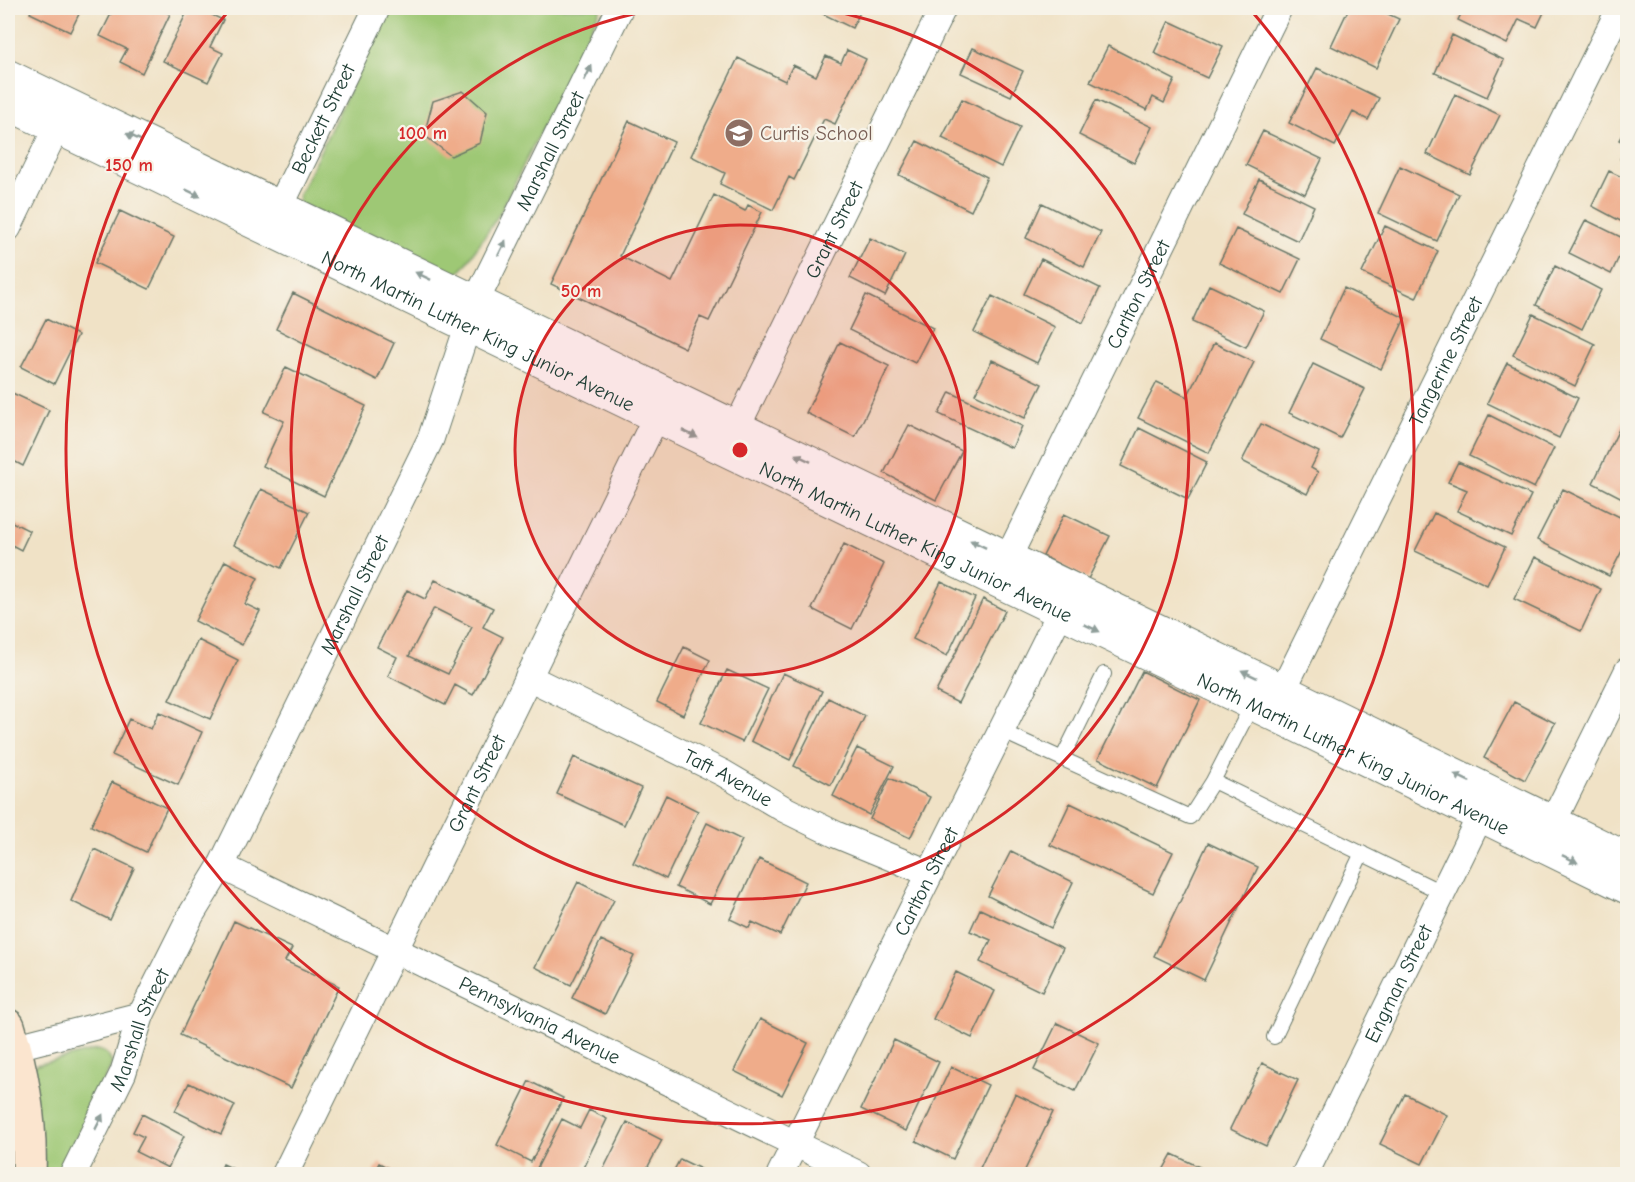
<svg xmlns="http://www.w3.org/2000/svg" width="1635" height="1182" font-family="'Comic Neue',sans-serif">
<rect width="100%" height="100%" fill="#f7f3e8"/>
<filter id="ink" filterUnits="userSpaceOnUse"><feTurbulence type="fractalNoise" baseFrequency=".0167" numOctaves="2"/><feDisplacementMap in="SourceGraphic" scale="12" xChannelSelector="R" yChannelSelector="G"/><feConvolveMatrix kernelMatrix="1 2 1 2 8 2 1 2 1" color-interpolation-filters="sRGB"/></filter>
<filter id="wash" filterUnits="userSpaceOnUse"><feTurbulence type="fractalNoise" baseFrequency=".008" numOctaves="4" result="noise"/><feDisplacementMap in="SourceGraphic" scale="24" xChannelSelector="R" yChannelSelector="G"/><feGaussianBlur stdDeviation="1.35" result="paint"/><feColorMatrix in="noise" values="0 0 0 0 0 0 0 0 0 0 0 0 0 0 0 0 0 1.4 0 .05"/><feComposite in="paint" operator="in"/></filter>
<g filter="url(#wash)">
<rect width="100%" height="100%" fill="#f0e2c6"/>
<path fill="#9ec874" stroke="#5e8254" stroke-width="1.5" d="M389,8H601L500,213L465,266L455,276L299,204V195Z
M96,1050C106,1051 109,1055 112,1064L59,1174H36L30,1070L36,1065Z"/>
<g id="blocks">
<path fill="#efac8a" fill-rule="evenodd" d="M33,8H82L70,32L30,13Z
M114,8H157L170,14L142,73L120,62L127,49L100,36Z
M189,8H197L223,20L210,47L223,53L208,82L163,61Z
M821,8H862L852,28L819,12Z
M1349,8H1375L1399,19L1376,68L1331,46Z
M1464,8H1546L1537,27L1519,19L1507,44L1458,20Z
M1169,21L1223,46L1207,78L1154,53Z
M1452,35L1504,60L1487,97L1435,73Z
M1108,46L1175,80L1164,103L1153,97L1147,110L1090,82Z
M973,48L1023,71L1011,96L961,73Z
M847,50L866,59L835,124L824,119L794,180L789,177L773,210L720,184L725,173L691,156L738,58L785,81L793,65L816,76L826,56L841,63Z
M1317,68L1379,98L1368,120L1353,112L1335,146L1289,123Z
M463,91L487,112L480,143L451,156L424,135L433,101Z
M1455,94L1500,115L1470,175L1427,154Z
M962,99L1020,127L1001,167L942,138Z
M1096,100L1152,127L1134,163L1079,135Z
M629,121L674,142L620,256L672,282L714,195L745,211L748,205L762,212L709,321L700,317L685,348L551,284Z
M1628,124V163L1620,159L1627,144L1619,140Z
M1263,131L1322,159L1305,194L1246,165Z
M917,141L987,177L971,211L899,175Z
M1400,166L1459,194L1437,241L1378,213Z
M1609,171L1628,180V225L1592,206Z
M1259,179L1314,206L1298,241L1242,214Z
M1042,203L1101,232L1084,267L1026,238Z
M120,211L174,237L149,289L95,263Z
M1586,220L1627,240L1611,274L1569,253Z
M1385,226L1438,251L1416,298L1362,273Z
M1236,229L1300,259L1283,294L1219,263Z
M870,238L905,255L885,296L850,278Z
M1041,259L1100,288L1083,323L1024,294Z
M1555,266L1601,290L1582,329L1536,305Z
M1209,285L1264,311L1246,347L1192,322Z
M1344,288L1405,318L1381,369L1320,339Z
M293,293L394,343L377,380L276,329Z
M866,295L933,328L915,363L849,330Z
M992,296L1055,327L1037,363L974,332Z
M1533,314L1595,344L1575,386L1513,355Z
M46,319L78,335L54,384L21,367Z
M840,342L889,366L855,437L806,413Z
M1214,343L1254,362L1209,453L1138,418L1157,382L1187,397Z
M992,360L1042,384L1025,418L975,394Z
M1507,363L1578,398L1559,438L1487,403Z
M1313,364L1365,389L1340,438L1289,413Z
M286,367L366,406L324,496L263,466L284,421L264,412Z
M8,391L49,410L23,466L8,458Z
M950,392L1022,426L1012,448L939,414Z
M1489,415L1554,448L1534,488L1469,456Z
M1623,421L1628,423V501L1593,483Z
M1261,424L1319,452L1311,468L1318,472L1307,494L1242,461Z
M909,425L962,451L936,500L884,473Z
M1139,428L1207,462L1188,499L1121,466Z
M1458,462L1531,495L1511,536L1457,511L1467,490L1448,482Z
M261,489L309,512L281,568L234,545Z
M1563,489L1628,521V539L1609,576L1537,540Z
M1434,513L1505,547L1487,585L1415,551Z
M1064,514L1110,536L1088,579L1043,556Z
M8,520L30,531L21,550L8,543Z
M844,544L884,564L852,629L812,609Z
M1535,557L1601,589L1581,631L1514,599Z
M225,561L258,578L245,604L260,611L242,645L195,621Z
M435,580L493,608L483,627L503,637L473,695L455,685L445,705L388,676L397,657L377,647L407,590L425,599ZM434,608L472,627L448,674L409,656Z
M941,582L975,598L947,656L913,639Z
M983,599L1005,611L958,703L936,692Z
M198,640L238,660L210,719L169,700Z
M684,647L710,660L683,715L657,702Z
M727,670L768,689L742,742L701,723Z
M1142,671L1200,700L1157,788L1098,759Z
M783,673L822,691L790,760L751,741Z
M828,698L865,716L831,785L794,766Z
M1514,702L1555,723L1525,780L1484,758Z
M159,712L202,732L178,785L112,755L129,719L151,729Z
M857,748L894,766L869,815L833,796Z
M574,757L641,788L624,825L557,794Z
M890,778L930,797L910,838L870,819Z
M112,782L167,808L146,852L91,826Z
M666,795L698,811L666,879L633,863Z
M1070,803L1173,852L1153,893L1050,845Z
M707,823L742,840L710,904L676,887Z
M1208,843L1258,867L1204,980L1154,956Z
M94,849L134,868L110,920L71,901Z
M1011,851L1073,882L1051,928L988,896Z
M759,859L806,882L780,935L752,922L749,928L730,919Z
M578,882L614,900L571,985L535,967Z
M980,909L1063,948L1042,992L980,962L991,940L970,931Z
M234,921L292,948L285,961L339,986L291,1088L180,1035Z
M601,940L634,956L605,1014L572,998Z
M956,972L995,991L972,1038L933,1019Z
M760,1019L808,1043L782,1095L734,1071Z
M1057,1023L1099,1043L1075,1091L1034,1070Z
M894,1040L939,1062L906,1131L861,1109Z
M1262,1063L1298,1080L1266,1146L1230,1129Z
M951,1067L988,1085L953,1159L916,1141Z
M529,1081L563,1098L531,1162L497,1145Z
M189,1083L235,1105L221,1134L175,1111Z
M1015,1094L1053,1112L1023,1174H993L980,1168Z
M1405,1094L1447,1115L1422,1164L1380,1144Z
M589,1110L607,1119L580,1174H534L562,1119L580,1128Z
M142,1114L184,1136L168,1168L136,1152L144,1137L133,1132Z
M627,1122L662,1140L644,1174H601Z
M1172,1154L1214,1174H1161Z
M680,1159L711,1174H672Z
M379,1163L400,1174H373Z
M223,1164L244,1174H219Z"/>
</g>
</g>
<g filter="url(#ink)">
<use href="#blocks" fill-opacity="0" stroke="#687767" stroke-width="1.5"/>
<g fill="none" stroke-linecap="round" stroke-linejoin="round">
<g stroke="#687767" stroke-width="16">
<path id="service" d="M1252,705L1213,781L1443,893
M1001,731L1190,817L1213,781
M1062,759L1104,674
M1274,1037L1362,853"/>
</g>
<g stroke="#687767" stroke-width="28">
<g id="minor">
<path id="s1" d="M272,223L377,8"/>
<path d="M8,228L65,110"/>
<path id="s2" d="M728,445L943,8"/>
<path id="s3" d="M1000,574L1279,8"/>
<path id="s4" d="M528,677L723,773L784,809L837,835L929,873"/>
<path id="s5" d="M1274,708L1620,8"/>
<path d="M1544,840L1628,670"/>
<path id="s6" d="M221,866L858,1174"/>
<path d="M8,1049L141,1015"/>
<path id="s7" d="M73,1174L123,1073L141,1015L191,915L221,866L431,438L476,301L620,8"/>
<path id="s8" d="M285,1174L665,399"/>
<path id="s9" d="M780,1174L1069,595"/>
<path id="s10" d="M1305,1174L1488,800"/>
</g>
</g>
<g stroke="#687767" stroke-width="34">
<g id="tertiary">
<path d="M8,76L1282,690L1628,859"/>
<path id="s11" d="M8,104L1271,713L1628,888"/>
</g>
</g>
<g stroke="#687767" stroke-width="36">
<path id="secondary" d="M8,1026C23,1074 31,1124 29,1174"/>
</g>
<use href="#service" stroke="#fff" stroke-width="14"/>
<use href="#minor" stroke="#fff" stroke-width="26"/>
<use href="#tertiary" stroke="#fff" stroke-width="32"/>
<use href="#secondary" stroke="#fbe5cf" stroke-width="33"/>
</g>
<defs><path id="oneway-solid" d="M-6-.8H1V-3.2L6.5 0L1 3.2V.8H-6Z" transform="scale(1.5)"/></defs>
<g fill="#8f9e9a">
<use href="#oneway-solid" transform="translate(588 73) rotate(-64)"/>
<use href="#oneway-solid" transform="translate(134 137) rotate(-155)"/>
<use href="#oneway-solid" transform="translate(193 193) rotate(26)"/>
<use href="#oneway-solid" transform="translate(502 248) rotate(-64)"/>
<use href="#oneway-solid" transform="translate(423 276) rotate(-154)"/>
<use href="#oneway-solid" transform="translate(690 434) rotate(26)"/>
<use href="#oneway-solid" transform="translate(803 458) rotate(-154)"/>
<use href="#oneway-solid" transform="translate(978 544) rotate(-154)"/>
<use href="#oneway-solid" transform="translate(1092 628) rotate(26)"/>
<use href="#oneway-solid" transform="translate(1249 674) rotate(-154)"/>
<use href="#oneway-solid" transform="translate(1462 778) rotate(-154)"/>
<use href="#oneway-solid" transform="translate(1570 859) rotate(26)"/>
<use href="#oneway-solid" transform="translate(99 1122) rotate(-64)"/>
</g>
</g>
<circle cx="740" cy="450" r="225" fill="#d62828" fill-opacity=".12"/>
<g fill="none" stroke="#d62828" stroke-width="3">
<circle cx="740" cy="450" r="225"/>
<path d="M818 8A449 449 0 1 1 662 8"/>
<path d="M1249 8A674 674 0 1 1 231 8"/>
</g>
<defs>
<g id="school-disc" transform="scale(1.5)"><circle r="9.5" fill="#8d6e63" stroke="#f7f3e8"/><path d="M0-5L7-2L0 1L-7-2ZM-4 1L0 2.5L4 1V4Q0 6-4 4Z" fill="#fff"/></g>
</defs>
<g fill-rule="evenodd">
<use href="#school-disc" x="739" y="133"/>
</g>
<g text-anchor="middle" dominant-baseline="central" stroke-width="4.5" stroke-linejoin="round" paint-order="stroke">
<g font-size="20" fill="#1f3d34" stroke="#f7f3e8">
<text stroke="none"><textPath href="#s1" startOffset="116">Beckett Street</textPath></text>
<text stroke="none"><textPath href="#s7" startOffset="1131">Marshall Street</textPath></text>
<text stroke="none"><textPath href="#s2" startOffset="240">Grant Street</textPath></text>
<text stroke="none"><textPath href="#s3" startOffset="312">Carlton Street</textPath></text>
<text stroke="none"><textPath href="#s11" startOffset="522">North Martin Luther King Junior Avenue</textPath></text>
<text stroke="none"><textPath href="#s5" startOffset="387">Tangerine Street</textPath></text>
<text stroke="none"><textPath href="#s11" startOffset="1008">North Martin Luther King Junior Avenue</textPath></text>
<text stroke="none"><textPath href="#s7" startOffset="645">Marshall Street</textPath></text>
<text stroke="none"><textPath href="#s11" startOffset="1494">North Martin Luther King Junior Avenue</textPath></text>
<text stroke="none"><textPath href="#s4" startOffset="224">Taft Avenue</textPath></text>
<text stroke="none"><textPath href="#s8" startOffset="435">Grant Street</textPath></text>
<text stroke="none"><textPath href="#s9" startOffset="327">Carlton Street</textPath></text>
<text stroke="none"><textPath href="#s10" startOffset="212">Engman Street</textPath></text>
<text stroke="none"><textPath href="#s6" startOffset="354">Pennsylvania Avenue</textPath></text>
<text stroke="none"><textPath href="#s7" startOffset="159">Marshall Street</textPath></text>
</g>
<g font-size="20" fill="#785e54" stroke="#f7f3e8" text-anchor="start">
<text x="760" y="133">Curtis School</text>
</g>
</g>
<circle cx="740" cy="450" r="9" fill="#d62828" stroke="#f7f3e8" stroke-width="3"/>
<g font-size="18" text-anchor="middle" font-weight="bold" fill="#d62828" stroke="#f7f3e8" stroke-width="4.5" stroke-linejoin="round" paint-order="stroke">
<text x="423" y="139">100 m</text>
<text x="129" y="171">150 m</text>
<text x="581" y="297">50 m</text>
</g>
<rect width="1635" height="1182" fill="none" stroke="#f7f3e8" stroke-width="30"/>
</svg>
